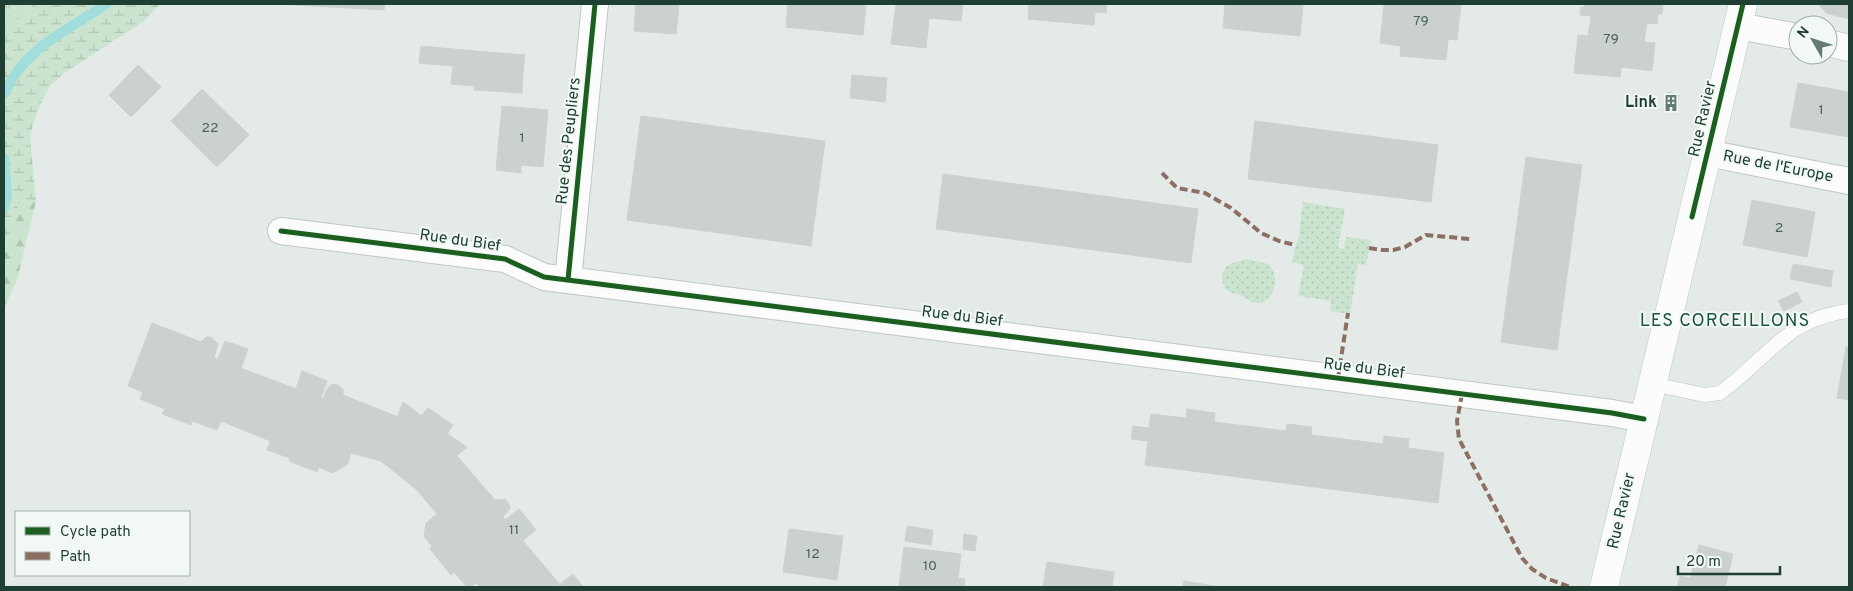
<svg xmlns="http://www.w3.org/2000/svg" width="1853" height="591" font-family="Overpass,sans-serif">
<defs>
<pattern id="grass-tufts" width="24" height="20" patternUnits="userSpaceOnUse" patternTransform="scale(1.25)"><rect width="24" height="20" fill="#cbe4cf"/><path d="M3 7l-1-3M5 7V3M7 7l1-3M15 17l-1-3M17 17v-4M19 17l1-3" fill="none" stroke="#aec5b2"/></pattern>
<pattern id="forest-firs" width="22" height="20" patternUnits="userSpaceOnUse" patternTransform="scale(1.25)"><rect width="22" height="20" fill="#cbe4cf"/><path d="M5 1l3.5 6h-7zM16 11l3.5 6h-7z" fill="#aec5b2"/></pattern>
<pattern id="wetland-marsh" width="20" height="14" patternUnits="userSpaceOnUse" patternTransform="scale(1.25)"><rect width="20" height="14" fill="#cbe4cf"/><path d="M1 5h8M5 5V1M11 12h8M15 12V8" fill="none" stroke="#aec5b2"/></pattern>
<pattern id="park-dots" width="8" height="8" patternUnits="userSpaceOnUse" patternTransform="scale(1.25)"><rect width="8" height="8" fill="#cbe4cf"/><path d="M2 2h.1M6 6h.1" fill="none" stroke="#aec5b2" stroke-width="1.8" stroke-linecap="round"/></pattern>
</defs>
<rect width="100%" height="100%" fill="#e4eae7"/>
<path fill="url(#grass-tufts)" d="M4,4H36L4,32Z"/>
<path fill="url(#forest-firs)" d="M20,200L36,202L17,280L4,308V245Z"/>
<path fill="url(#wetland-marsh)" d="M36,4H160L144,21L63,74L49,87L39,107L30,135L36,202L20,200L4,245V32Z"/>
<path fill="url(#park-dots)" d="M1303,202L1345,209L1338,248L1344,249L1346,237L1371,240L1366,265L1358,264L1350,314L1330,311L1331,301L1298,296L1304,265L1292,262L1296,243H1298Z
M1247,259L1269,264C1271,268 1275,273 1275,278C1277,288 1269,304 1257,303C1250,303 1246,297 1240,295C1235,294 1230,293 1226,289C1220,283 1221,270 1228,265C1234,262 1241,261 1247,259Z"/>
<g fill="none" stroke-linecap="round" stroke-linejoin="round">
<path stroke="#a0dddc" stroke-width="10" d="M4,94C27,45 65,33 106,4
M4,158L7,195L4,208"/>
</g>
<path fill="#cad1ce" stroke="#ccd3cf" d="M277,4H385L384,10Z
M636,4H679L676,34L634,31Z
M788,4H866L863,35L786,27Z
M896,4H963L961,21L929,18L926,48L891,44Z
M1029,4H1107L1106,13L1095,12L1094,25L1028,19Z
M1225,4H1303L1300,36L1223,28Z
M1384,4H1461L1457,40L1448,39L1446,60L1400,56L1401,46L1380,43Z
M1585,4H1663L1662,14H1658L1657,24L1647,23L1644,42L1655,43L1652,71L1621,67L1620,77L1574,73L1578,35L1588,36L1591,16L1580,15L1581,7H1584Z
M1818,4H1849V19L1826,13Z
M421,46L476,51L475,68L419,63Z
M476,51L525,55L523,72L475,68Z
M138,65L161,87L131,117L109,95Z
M453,66L475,68L474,86L451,84Z
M475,68L523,72L522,93L474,90Z
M852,75L887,78L885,102L850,98Z
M1798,83L1849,92V137L1790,127Z
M202,89L249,135L217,167L171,121Z
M1668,92L1679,95L1675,113L1664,111Z
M502,106L548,110L543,167L521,165V173L496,170Z
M641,116L825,141L811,246L627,220Z
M1255,121L1438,145L1431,202L1248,179Z
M1526,157L1582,165L1557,350L1501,342Z
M943,174L1198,209L1191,263L936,229Z
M1752,200L1815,212L1807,257L1743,245Z
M1793,264L1833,271L1831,287L1790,279Z
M1797,292L1802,302L1784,311L1778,301Z
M152,323L201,342L206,337H211L218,344L214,358L323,399L327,389L332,384L338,385L343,389V395L398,417L381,461L351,453L347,465L332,473L319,467L317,472L289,461L290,458L267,450L270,441L221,421L217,430L192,421L191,425L162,414L165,409L140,399L143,392L128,386Z
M225,341L248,349L241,368L218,359Z
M1846,347H1849V400L1837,398Z
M302,371L327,381L321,398L296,389Z
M403,402L425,418L416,432L432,445L443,431L467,447L417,490L381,461Z
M428,408L453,425L447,434L443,431L432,445L416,432L425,418L422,415Z
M1187,409L1215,413L1214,422L1286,431L1287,424L1312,427L1311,435L1383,444L1384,436L1409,439L1408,448L1444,453L1438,503L1145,465L1148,441L1131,439L1133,426L1149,428L1151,414L1186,418Z
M457,456L495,500L505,499L509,504L510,509L503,517L562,587H480L476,583L470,587H467L454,572L451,575L430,549L432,546L424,537L426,523L437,514L417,490Z
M519,509L536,530L522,541L505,520Z
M907,526L933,530L931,545L905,541Z
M789,529L843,536L837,580L783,572Z
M964,534L977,536L975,551L963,549Z
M1699,545L1733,554L1725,587H1677L1680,576L1690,578Z
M904,547L961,554L958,578L965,579L964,587H899Z
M1047,562L1114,572L1112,587H1043Z
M573,574L580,583L584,587H562L560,584Z
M1184,581L1220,587H1183Z"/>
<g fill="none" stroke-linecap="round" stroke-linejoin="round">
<g stroke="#c1c7c4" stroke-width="15">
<path id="service" d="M1653,384L1704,395L1720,393C1766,360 1788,317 1849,311"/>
</g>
<g stroke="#c1c7c4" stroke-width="28">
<path id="minor" d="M1738,26L1798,37
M1828,43L1849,48
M1707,153L1849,181
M281,231L505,259L544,277L1612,413L1644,419
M568,280L595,4"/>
</g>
<g stroke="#c1c7c4" stroke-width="29">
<path id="tertiary" d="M1604,587L1743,4"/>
</g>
<use href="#service" stroke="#fbfcfb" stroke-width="14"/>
<use href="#minor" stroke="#fbfcfb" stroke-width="26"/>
<use href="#tertiary" stroke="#fbfcfb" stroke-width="28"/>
<path stroke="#8d6e63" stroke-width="4" stroke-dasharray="8 4" stroke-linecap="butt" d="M1162,173L1177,188L1205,193L1231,208L1261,233L1279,241L1295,245
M1369,248L1382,250H1393L1405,247L1426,235L1470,239
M1338,378L1348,313
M1462,394L1457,421L1459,439L1522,558L1532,569L1546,578L1570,587"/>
<g stroke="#f2f9f4" stroke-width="8">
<path id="cycleway" d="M1692,217L1743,4
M281,231L505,259L544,277L1612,413L1644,419
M568,280L595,4"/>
</g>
<use href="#cycleway" stroke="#1b5e20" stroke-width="5"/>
</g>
<defs>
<g id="building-bare" transform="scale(1.35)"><path d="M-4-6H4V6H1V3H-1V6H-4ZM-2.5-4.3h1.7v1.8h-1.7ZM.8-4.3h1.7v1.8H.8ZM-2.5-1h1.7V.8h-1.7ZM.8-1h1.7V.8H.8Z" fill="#647b71" stroke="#f2f9f4" stroke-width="2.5" paint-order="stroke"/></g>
</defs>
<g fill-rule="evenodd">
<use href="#building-bare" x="1671" y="103"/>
</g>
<g text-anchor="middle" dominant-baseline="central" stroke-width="4" stroke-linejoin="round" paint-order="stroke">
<g font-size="14" fill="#4b645a">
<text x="1421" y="21">79</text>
<text x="1611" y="39">79</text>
<text x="1821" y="110">1</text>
<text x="210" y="128">22</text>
<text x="522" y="138">1</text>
<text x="1779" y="228">2</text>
<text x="514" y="530">11</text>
<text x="813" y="554">12</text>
<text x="930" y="566">10</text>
</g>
<g font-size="16" font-weight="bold" fill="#1f3f32" stroke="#f2f9f4" text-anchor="end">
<text x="1657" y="103">Link</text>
</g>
<g font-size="16" fill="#1f3f32" stroke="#f2f9f4">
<text transform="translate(1703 119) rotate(-77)">Rue Ravier</text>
<text transform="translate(569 141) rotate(-84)">Rue des Peupliers</text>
<text transform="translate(1778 167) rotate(11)">Rue de l'Europe</text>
<text transform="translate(460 241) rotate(8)">Rue du Bief</text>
<text transform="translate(962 317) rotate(7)">Rue du Bief</text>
<text transform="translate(1364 369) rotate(7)">Rue du Bief</text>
<text transform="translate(1622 511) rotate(-77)">Rue Ravier</text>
</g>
<g font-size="18" letter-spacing="1" fill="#19543d" stroke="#f2f9f4">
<text x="1725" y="321">LES CORCEILLONS</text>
</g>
</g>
<rect width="1853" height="591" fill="none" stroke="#1f3f32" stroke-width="10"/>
<rect x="15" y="511" width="175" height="65" fill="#f2f9f4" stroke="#9eafa6"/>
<rect x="25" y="527" width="25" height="8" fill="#1b5e20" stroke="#9eafa6"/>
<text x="60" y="536" font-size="15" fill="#1f3f32">Cycle path</text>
<rect x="25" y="552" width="25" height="8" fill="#8d6e63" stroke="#9eafa6"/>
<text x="60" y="561" font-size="15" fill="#1f3f32">Path</text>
<g transform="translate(1813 40) rotate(309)"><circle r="24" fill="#f2f9f4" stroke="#9eafa6"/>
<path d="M0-4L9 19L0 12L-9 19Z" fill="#647b71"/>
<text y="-8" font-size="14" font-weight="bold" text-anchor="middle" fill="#1f3f32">N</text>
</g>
<path d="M1678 566v8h102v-8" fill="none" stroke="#1f3f32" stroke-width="2.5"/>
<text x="1686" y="566" font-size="15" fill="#1f3f32" stroke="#f2f9f4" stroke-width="4" paint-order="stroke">20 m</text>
</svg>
